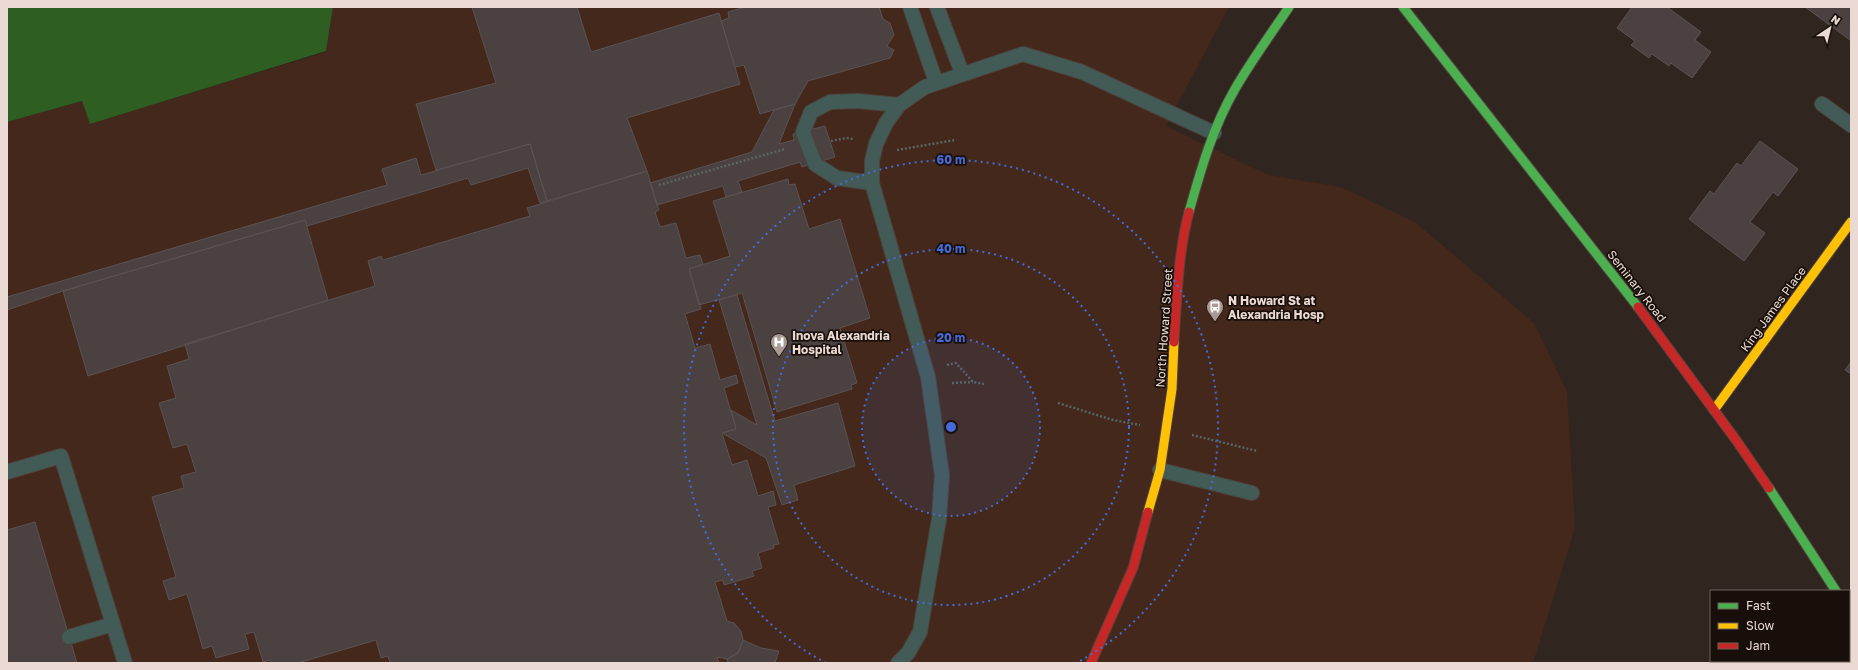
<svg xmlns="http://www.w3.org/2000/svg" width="1858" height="670" font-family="'Golos Text',sans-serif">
<rect width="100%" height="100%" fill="#31251f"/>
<path fill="#43281b" d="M333,7H1229L1166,126L1268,175L1341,187L1415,222L1534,323L1567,391L1575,528L1533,663H7V122L83,101L90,124L326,52Z"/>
<path fill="#2e5e21" d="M7,7H333L326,51L90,124L82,101L7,122Z"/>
<path fill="#4b4141" stroke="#5b5253" d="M472,7H577L591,52L719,13L740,84L627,118L647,171L547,201L530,144L436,170L416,104L496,83Z
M745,7H879L883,19L890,23L894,35L887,46L894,50L890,58L808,81L795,104L760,114L744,65L735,67L721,21L729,18L728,12Z
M1632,7H1667L1701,32L1695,40L1711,52L1692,78L1671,63L1669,66L1652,54L1649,58L1631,45L1635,41L1617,28Z
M1805,7H1851L1850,40Z
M795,104L779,144L794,140L793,134L825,126L835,157L802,167L800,162L738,181L742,192L726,197L723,186L657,205L650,183L752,152L774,110Z
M1760,141L1798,169L1778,196L1773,192L1750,222L1765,233L1744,261L1689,219L1710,191L1714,194L1737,163L1741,166Z
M530,144L547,201L540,203L528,168L471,185L468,178L307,226L305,220L63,291L7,310V297L387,185L382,169L416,158L421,175Z
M647,171L659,210L655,212L660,227L676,223L686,258L700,255L703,264L689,269L701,309L685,314L695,348L710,344L720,380L736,375L738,383L724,388L736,429L722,433L732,465L747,460L758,496L773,491L776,505L768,507L779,544L773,545L774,548L758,553L762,568L752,571L754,576L724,585L723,580L715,582L727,621L734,623L741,631L743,640L738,653L727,659L717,657L719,663H390L388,656L381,658L376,640L298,663H271L270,660L263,662L254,632L245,634L249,649L216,658L212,646L203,649L187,594L169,600L163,581L176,577L152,497L184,488L181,476L196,472L187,444L173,448L159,403L176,398L167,366L189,359L185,344L375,286L368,261L381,256L383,260L530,216L527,208Z
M788,179L789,185L795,184L809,229L840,219L870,318L840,328L857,383L851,385L852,389L777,412L742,293L699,305L689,269L730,256L713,201Z
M305,220L328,300L88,376L63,291Z
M737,295L775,421L838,403L855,466L794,485L798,500L782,505L766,458L722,433L736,429L731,410L757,425L719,300Z
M1851,362V374L1845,370Z
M35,522L77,663H7V530Z
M743,640L761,648L779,651L775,663H728L727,659L738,653Z"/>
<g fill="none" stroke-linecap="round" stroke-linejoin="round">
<g stroke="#4d433d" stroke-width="16">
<path id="lane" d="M910,7L936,82
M937,7L962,73
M1822,104L1851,125
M872,183L837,178L815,164L803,132L811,112L830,102L858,101L899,105
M1160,470L1252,493
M7,472L61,456L125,663
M69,637L113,624
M898,663L908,653L920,632L939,519L942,475L928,377L872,183V161L876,144L886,123L899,105L925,87L1023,54L1082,72L1214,133"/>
</g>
<g stroke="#4d433d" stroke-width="11">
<path id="fast" d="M1403,7L1638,307
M1189,212C1201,169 1213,127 1235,89C1251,61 1271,34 1289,7
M1769,488L1836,591"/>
</g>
<g stroke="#4d433d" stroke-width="11">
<path id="slow" d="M1714,410L1851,222
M1148,512L1160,470L1172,389L1174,342
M1849,612L1851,615"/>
</g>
<g stroke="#4d433d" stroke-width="11">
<path id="jam" d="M1638,307L1736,440L1769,488
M1174,342C1177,299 1178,253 1189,212
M1091,663L1133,568L1148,512"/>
</g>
<path stroke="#596460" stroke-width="2.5" stroke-dasharray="2 2" stroke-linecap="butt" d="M831,141L847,138L853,139
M897,150L955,140
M659,185L785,149
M947,365L956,363L973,382L984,384
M952,383L973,382
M1058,403L1113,420L1140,425
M1192,435L1257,451"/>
<use href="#lane" stroke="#435b57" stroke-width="14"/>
<use href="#fast" stroke="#4caf50" stroke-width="9"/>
<use href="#slow" stroke="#ffc107" stroke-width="9"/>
<use href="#jam" stroke="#c62828" stroke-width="9"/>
</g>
<circle cx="951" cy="427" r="89" fill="#466ad7" fill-opacity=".12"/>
<g fill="none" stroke="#466ad7" stroke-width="2" stroke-dasharray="2 4">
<circle cx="951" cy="427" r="89"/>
<circle cx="951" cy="427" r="178"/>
<path d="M826 663A267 267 0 1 1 1076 663"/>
</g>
<defs>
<g id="bus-pin" transform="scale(0.9)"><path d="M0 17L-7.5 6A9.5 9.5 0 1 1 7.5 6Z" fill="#a99b94" stroke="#190f0a"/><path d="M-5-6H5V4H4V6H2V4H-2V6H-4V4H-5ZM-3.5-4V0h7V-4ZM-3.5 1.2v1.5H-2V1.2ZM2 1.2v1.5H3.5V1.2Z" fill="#fff"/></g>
<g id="hospital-pin" transform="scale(0.9)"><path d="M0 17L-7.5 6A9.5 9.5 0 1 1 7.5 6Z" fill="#a99b94" stroke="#190f0a"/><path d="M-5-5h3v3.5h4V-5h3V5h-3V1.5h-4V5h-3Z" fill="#fff"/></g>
</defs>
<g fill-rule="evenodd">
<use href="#bus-pin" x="1215" y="307"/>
<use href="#hospital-pin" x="779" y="342"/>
</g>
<g text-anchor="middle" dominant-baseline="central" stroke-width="3.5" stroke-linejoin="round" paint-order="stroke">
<g font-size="12" fill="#eadad3" stroke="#190f0a">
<text transform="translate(1637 286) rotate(52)">Seminary Road</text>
<text transform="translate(1773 309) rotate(-54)">King James Place</text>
<text transform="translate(1164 328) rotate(-86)">North Howard Street</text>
</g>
<g font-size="12" font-weight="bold" fill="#eadad3" stroke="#190f0a" text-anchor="start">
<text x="1228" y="300">N Howard St at<tspan x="1228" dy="14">Alexandria Hosp</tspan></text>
<text x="792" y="335">Inova Alexandria<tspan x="792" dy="14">Hospital</tspan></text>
</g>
</g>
<circle cx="951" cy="427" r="6" fill="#466ad7" stroke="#190f0a" stroke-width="2"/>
<g font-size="12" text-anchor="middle" font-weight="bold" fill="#466ad7" stroke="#190f0a" stroke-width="3.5" stroke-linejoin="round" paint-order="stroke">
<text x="951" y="164">60 m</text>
<text x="951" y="253">40 m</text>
<text x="951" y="342">20 m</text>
</g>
<rect width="1858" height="670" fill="none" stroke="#eadad3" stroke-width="16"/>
<rect x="1710" y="590" width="140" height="72" fill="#190f0a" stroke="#6d605a"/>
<rect x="1718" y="603" width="20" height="6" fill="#4caf50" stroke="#6d605a"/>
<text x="1746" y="610" font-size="12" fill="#eadad3">Fast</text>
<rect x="1718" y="623" width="20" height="6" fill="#ffc107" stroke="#6d605a"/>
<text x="1746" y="630" font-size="12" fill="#eadad3">Slow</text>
<rect x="1718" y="643" width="20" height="6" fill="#c62828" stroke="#6d605a"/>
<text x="1746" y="650" font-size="12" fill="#eadad3">Jam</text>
<g transform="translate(1830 28) rotate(35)" stroke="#190f0a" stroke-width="3" paint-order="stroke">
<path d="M0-3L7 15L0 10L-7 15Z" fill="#eadad3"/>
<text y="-6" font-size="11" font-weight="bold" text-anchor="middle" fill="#eadad3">N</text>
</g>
</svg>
